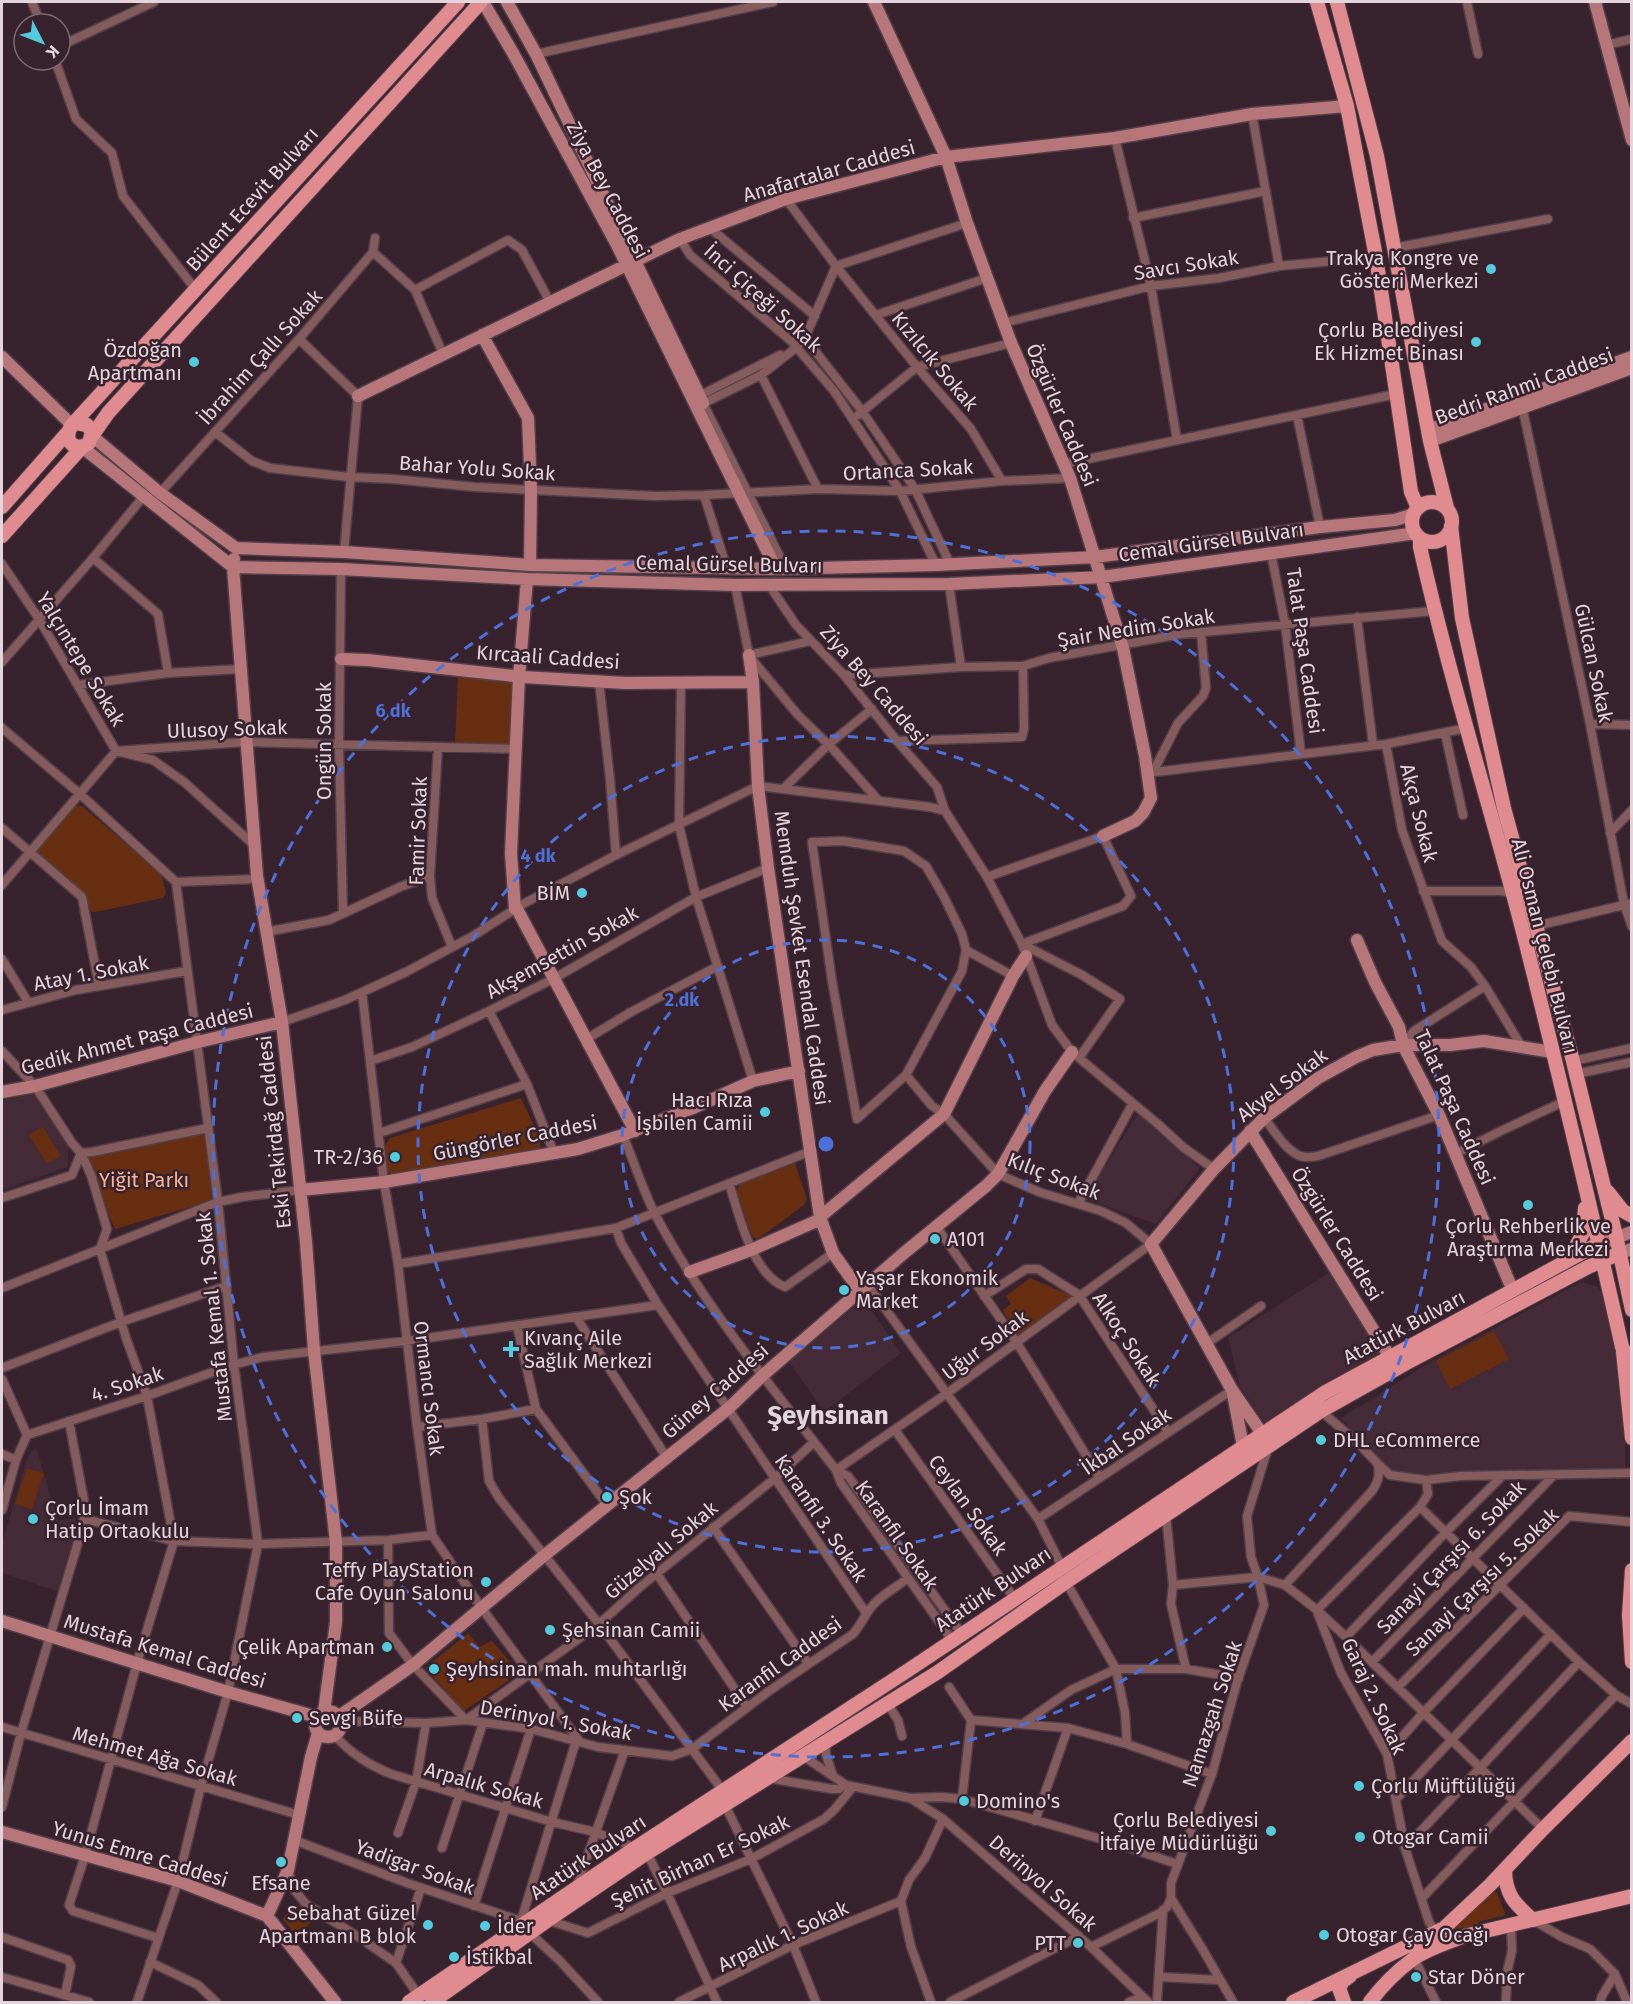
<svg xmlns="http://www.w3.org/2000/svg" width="1633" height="2004" font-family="'Fira Sans',sans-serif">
<rect width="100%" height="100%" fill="#38222d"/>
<path fill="#452a38" d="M33,1094L39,1098L68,1145V1167L2,1190V1101Z
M1138,1113L1200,1168L1156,1224L1085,1199Z
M1332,1271L1385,1355L1267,1426L1240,1387L1228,1337Z
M1581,1282L1598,1287L1601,1292L1617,1352L1625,1406V1471L1390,1475L1341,1418L1432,1361Z
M864,1299L901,1353L824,1412L789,1362Z
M36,1447L58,1521L75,1518L78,1525L60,1592L2,1573V1543L28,1456Z"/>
<path fill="#682e11" d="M458,678L513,681L510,745L455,742Z
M78,805L82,806L161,874L166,893L163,898L95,912L90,911L35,853L68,811Z
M521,1098L539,1137L541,1153L386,1174L384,1147L390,1138Z
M43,1127L61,1156L47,1164L29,1135Z
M203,1129L214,1200L115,1229L81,1153Z
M795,1163L807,1199L804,1205L758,1239L753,1238L736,1192L741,1183Z
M1030,1278L1072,1296L1018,1337L1003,1310L1011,1304L1006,1296Z
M1494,1331L1509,1359L1450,1389L1436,1361Z
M27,1468L44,1473L32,1509L15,1504Z
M468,1633L479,1647L492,1641L516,1669L510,1673L509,1680L464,1711L425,1668Z
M1490,1890L1497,1893L1506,1915L1478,1922L1479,1926L1451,1930Z
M294,1903L311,1912L316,1918L296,1936L283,1919Z"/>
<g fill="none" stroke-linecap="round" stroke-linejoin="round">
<g stroke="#533f49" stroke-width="11">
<path id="street" d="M32,2L41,24
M1467,2L1478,54
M1606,45L1632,39
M60,46L154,2
M536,54L773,2
M55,60L76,119L112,153L123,196L196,290
M1252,114L1279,266
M1115,138L1151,286L1177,440
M786,199L836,266L917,367L971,429L1002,481
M1133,218L1266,191
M710,228L815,316
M680,239L690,255L791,341L834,391L900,491L936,565
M1394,248L1548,219
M373,252L415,290L443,354
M836,266L967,223
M415,290L508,240L522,250L550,302
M876,315L987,278
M1003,323L1151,286L1219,278L1279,266L1376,257
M805,338L862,411L915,489L950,564
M299,339L358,396L344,552
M761,375L818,489
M695,398L780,355
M703,403L786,569
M700,405L761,375L797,347L805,338L836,266
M1522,406L1590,724L1624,904L1632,927
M858,415L917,367L1011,343
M1297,415L1320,527
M215,432L252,461L270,468L349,477L393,479L475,487L655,496L704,495L818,489L900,491L1002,481L1070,478
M1064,464L1396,394
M160,493L299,339L373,252L375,238
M704,495L727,569
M1271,553L1285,624L1301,754
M93,558L158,614L168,673
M2,564L39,619L116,751L153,760L184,782L254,845
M341,569L339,746L343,913
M949,584L961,667
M735,585L749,655L810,641
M769,585L796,625L844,675L897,741L937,787L945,811
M1357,617L1373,745
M750,657L798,715L832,748L878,800
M2,662L93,558L143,497
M844,675L961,667L1023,666L1049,658L1181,634L1434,611
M599,681L610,779L616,855
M681,683L679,825L696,897L753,1081
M78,685L168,673L241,669
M1590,724L1632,725
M2,728L80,794L176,882L218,1202L234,1365L258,1544L228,1692L201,1786L178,1881L137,2002
M1445,733L1463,815
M897,741L1022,737L1024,729L1023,666
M1386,744L1402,830L1442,941L1471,967L1485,986L1522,1047
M438,747L430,876L432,898L452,947
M1153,772L1178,723L1203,696L1206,688L1201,632
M1147,773L1386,744L1467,728
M784,788L829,744L872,709
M2,828L82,897L99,986
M1610,833L1632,810
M843,841L904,851L926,866L944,897L962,934L966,950L962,971L906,1075L857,1119L832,981L812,842Z
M987,877L1103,836L1131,896L1123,906L1022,944
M176,882L257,879
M2,885L116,751L246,742L516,749
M1423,891H1502L1511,893
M1536,926L1632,903
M265,932L329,920L400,887L430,876
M1022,944L1082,975L1120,999L1079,1058
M966,950L1013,976
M2,959L28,1002
M362,992L384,1182L398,1264L417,1427L432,1535L481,1607L580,1742
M2,1010L76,990L187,971
M489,1011L527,1084L554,1153
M282,1022L345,1000L406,972L473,936L523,904L616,855L758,786L930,807L945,811L987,877L1022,944L1052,1025L1072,1052L1159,1125L1183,1147L1214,1169
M585,1040L631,1012L718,966
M1403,1045L1414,1031L1485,986
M2,1051L35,1086L72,1143L81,1153L91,1175L107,1229L100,1249L126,1338L147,1396L174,1541L137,1663L85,1856L69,1905L73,1911L158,1938
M370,1061L412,1047L489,1011L553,979L696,897L768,868
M1573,1061L1632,1048
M1576,1074L1632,1062
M1264,1118C1274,1130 1284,1148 1298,1155C1303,1158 1312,1157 1318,1156L1439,1115
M379,1133L527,1084
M623,1135C634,1162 643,1191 656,1216C704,1306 774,1390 836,1470L841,1483L952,1640
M1455,1154L1503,1130L1565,1101
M729,1183C739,1214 751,1273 785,1287L833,1253
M2,1198L72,1175L81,1153L92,1152L208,1128
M1078,1204L1133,1103
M937,1227L1017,1343L1100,1478
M616,1228L621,1243L658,1305L866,1613
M398,1264L616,1228L811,1151
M868,1285L1038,1519L1062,1567
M2,1288L218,1202L242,1197L300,1190
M984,1296L1026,1269H1038L1079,1295L1168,1432
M576,1317L667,1458
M517,1326L536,1409L607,1505
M1206,1344L1261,1306
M2,1368L121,1322L226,1286
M2,1379L27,1435
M1321,1411L1359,1444L1378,1464L1390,1475L1426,1480L1461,1476L1632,1473
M482,1419L489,1481L499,1498L599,1624L723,1791
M417,1427L482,1419L536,1409
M895,1430L1015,1599
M2,1454L16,1460
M836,1470L946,1394L1151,1244L1126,1223L1101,1211L1039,1192L998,1174L944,1114L932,1106L906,1075
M836,1470L848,1476L962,1634
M1420,1507L1579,1662L1616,1695L1632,1704
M2,1510L16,1460L27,1435L147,1396L229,1366L263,1357L406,1341L658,1305
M1166,1515L1173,1585L1171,1604L1186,1669
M84,1519L174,1541L258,1544L388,1540L432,1535
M1038,1519L1232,1390
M713,1527L808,1663
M388,1540L389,1633L413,1665L466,1720
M657,1574L747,1707
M1066,1582L1116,1669L1125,1713L1127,1744
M1173,1585L1258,1577L1285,1585L1317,1610L1346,1637L1543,1829
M1285,1585L1372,1491C1378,1482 1380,1476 1378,1465
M1317,1610L1420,1507L1428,1494L1426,1480
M1318,1614L1341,1673L1387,1754L1405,1848L1429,1922L1436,1932
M1346,1637L1446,1532L1502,1476
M1372,1662L1554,1475
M949,1687L971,1720L1068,1728L1127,1744L1212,1774
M1398,1687L1569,1516L1632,1522
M887,1703L898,1720L902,1736
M466,1720L599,1624L640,1587L774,1479L814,1442
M340,1721L426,1723L466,1720L531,1729L598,1747L672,1756L692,1749L769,1691L853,1634C862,1624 866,1611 876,1602C885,1593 898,1586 908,1578
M1024,1723L1071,1690L1116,1669H1186L1239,1678
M2,1727L299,1815
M334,1735C352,1754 367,1764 391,1774L552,1822L595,1832L635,1848
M825,1742L826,1755L833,1776
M1387,1754L1424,1712L1524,1608
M803,1756L846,1785L910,1798L941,1797L962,1799L1115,1843L1177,1864
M768,1778L832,1789H839L846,1785
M910,1798L943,1819L1091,1947L1148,2002
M1397,1798L1551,1634
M962,1799L971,1720
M725,1805L793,1945L816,2002
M2,1807L21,1733L83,1526L85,1506L69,1421
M1035,1821L1068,1728
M398,1833L416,1782L426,1723
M294,1840L407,1883L521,1921L520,1926
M442,1848L483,1723
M1405,1848L1579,1662
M647,1853L667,1893L717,2002
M288,1870L295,1891L306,1904L360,1938L396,1963L419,1996
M576,1888L625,1750
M1423,1897L1616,1695
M474,1906L531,1729
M547,1920L588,1933L667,1893L751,1859L824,1819L834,1810L853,1787
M1533,1920L1562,1937L1590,1949L1615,1974L1627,2002
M521,1921L576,1741
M530,1933L560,1961L598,2002
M2,1937L68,1960L71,1966L65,1995
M1091,1947L1160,1913L1167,1907L1171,1898
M1414,1958L1436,2002
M150,1962L198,1985L216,2002
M396,1963L421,1888
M2,1977L89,2002
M1160,1977L1220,1980
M679,2002L793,1945L901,1901
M931,2002L911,1947L901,1901L909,1880L925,1858L943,1819
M950,2002L1079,1936
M1129,2002L1142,1997
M1157,2002L1163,1910
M1233,2002L1203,1950L1171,1898V1883L1212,1774L1237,1682L1264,1605L1258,1577L1251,1557L1247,1516L1268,1448
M1506,2002L1507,1973L1512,1950L1511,1926
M1600,2002L1602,1996L1615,1974"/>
</g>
<g stroke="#533f49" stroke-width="15">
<path id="secondary" d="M483,2L513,53L617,245L776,569
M507,2L536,54L703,403
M874,2L946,157L967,223L1011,343L1070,478L1123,648L1145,756L1151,798L1143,813L1135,821L1103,836
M1595,2L1632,140
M482,335L528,418L531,490L530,565
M2,357L72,425
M358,396L680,239L786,199L946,157L1115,138L1252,114L1347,106
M1428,430L1632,357
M92,436L160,493L236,548L344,552L530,565L776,569L936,565L1095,557L1320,527L1395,520L1414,514
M1430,441L1632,368
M82,447L233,567L341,569L527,579L735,585L949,584L1102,577L1416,533
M234,559L233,567L257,876L282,1022L306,1242L314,1351L336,1542V1622L324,1712
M749,655L753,682L758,786L768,868L820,1217L833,1253L860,1291
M341,659L367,660L523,677L625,683L753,682
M515,909L511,853L519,677L527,579
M517,909L635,1131
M1357,940L1375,982L1399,1027L1403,1045L1439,1115L1513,1291
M2,1092L35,1086L198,1042L282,1022
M1250,1131L1390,1357
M300,1190L384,1182L578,1149L623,1135L693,1108L753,1081L799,1071
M820,1217L944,1114L1013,976L1026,956
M1598,1244L1632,1232
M1620,1253L1632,1249
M690,1272L751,1250L821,1219
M1233,1394L1243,1446L1247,1453
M1268,1442L1232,1390L1151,1244L1214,1169L1264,1118L1318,1078L1356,1057L1373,1050L1403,1045H1450L1484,1041L1552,1052
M2,1621L228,1692L317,1717
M315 1724a13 13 0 1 1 26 0a13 13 0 1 1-26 0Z
M338,1717L413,1665L546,1554L729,1408L763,1375L904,1253L986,1186L998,1174L1045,1091L1072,1052
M2,1832L178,1881L267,1916L335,2002
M267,1916L288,1870L311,1757L318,1733"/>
</g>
<g stroke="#533f49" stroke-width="16">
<path id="primary" d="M1317,2L1347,106L1376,257L1411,492L1418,508
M1337,2L1377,156L1430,441L1447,508
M76,423L87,425L92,432L89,443C74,453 62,440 72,425L458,2
M92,436L108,413L481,2
M1412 522a20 20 0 1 1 40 0a20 20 0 1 1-40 0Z
M2,507L68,432
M1451,526L1462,618L1504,808L1573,1061L1616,1236L1632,1310
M2,536L82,447
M1420,538V547C1449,677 1490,804 1523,932C1558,1070 1591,1208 1622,1347L1632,1364
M1608,1192L1623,1211L1632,1216
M1570,1257L1583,1233L1585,1208
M1623,1352L1632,1438
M1632,1570L1629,1615L1632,1662
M1505,1869C1505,1895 1515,1904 1533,1920
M409,2002L635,1848L907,1671L1324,1393L1598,1244
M432,2002L551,1918L647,1853L938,1672L1066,1582L1321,1411L1412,1360L1588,1267L1620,1253
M1293,2002L1444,1928L1490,1885L1543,1829L1632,1741
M1344,2002L1339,1988L1343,1981L1350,1976
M1370,2002C1381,1987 1397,1971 1413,1959C1427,1949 1447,1943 1464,1936L1632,1896"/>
</g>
<use href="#street" stroke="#855c5d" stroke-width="8"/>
<use href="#secondary" stroke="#b7777a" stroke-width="12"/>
<use href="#primary" stroke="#df8b90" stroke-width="14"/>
</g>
<g fill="none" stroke="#4e70d9" stroke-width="3" stroke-dasharray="10 8">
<circle cx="826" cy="1144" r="204"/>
<circle cx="826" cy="1144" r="408"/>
<circle cx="826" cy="1144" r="613"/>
</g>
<g fill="#53cbdc" stroke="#38222d" stroke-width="2">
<circle cx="1491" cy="269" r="6"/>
<circle cx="1476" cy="342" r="6"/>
<circle cx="194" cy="362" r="6"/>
<circle cx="582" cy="893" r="6"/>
<circle cx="765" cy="1112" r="6"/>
<circle cx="395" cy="1157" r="6"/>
<circle cx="1528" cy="1205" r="6"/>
<circle cx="935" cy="1239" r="6"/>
<circle cx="844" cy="1290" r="6"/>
<path d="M508 1340h6v6h6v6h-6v6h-6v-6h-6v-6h6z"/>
<circle cx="1321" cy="1440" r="6"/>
<circle cx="607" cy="1497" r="6"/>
<circle cx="33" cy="1519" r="6"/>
<circle cx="486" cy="1582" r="6"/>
<circle cx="550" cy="1630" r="6"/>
<circle cx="387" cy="1647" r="6"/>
<circle cx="434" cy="1669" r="6"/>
<circle cx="297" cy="1718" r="6"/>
<circle cx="1359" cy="1786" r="6"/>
<circle cx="964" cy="1801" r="6"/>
<circle cx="1271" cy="1831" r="6"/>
<circle cx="1360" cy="1837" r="6"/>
<circle cx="281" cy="1862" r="6"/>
<circle cx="428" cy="1925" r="6"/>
<circle cx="485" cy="1926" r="6"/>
<circle cx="1324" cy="1935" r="6"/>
<circle cx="1078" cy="1943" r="6"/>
<circle cx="454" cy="1957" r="6"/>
<circle cx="1416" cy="1977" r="6"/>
</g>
<g text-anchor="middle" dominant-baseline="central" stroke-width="5" stroke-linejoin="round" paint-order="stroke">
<g font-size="20" fill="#e3d5db" stroke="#38222d">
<text transform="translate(829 171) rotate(-16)">Anafartalar Caddesi</text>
<text transform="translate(608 190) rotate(62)">Ziya Bey Caddesi</text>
<text transform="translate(252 199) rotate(-48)">Bülent Ecevit Bulvarı</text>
<text transform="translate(1186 265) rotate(-9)">Savcı Sokak</text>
<text transform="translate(763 298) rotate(42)">İnci Çiçeği Sokak</text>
<text transform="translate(260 357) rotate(-48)">İbrahim Çallı Sokak</text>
<text transform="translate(935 361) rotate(50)">Kızılcık Sokak</text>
<text transform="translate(1524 386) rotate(-20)">Bedri Rahmi Caddesi</text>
<text transform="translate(1062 415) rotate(67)">Özgürler Caddesi</text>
<text transform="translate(477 468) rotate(4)">Bahar Yolu Sokak</text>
<text transform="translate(908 470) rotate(-3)">Ortanca Sokak</text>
<text transform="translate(1211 542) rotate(-8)">Cemal Gürsel Bulvarı</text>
<text transform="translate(729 564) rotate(1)">Cemal Gürsel Bulvarı</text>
<text transform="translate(1136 628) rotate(-9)">Şair Nedim Sokak</text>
<text transform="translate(1305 651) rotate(82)">Talat Paşa Caddesi</text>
<text transform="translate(548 657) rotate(4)">Kırcaali Caddesi</text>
<text transform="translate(81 659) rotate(59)">Yalçıntepe Sokak</text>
<text transform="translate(1594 663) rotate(78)">Gülcan Sokak</text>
<text transform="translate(874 685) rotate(49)">Ziya Bey Caddesi</text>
<text transform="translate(227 729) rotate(-2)">Ulusoy Sokak</text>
<text transform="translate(324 741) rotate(-90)">Ongün Sokak</text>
<text transform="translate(1419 813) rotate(76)">Akça Sokak</text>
<text transform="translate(418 831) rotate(-88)">Famir Sokak</text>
<text transform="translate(1545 946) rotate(76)">Ali Osman Çelebi Bulvarı</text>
<text transform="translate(562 952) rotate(-29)">Akşemsettin Sokak</text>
<text transform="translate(802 958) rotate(82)">Memduh Şevket Esendal Caddesi</text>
<text transform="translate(91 973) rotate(-11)">Atay 1. Sokak</text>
<text transform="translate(137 1039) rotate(-14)">Gedik Ahmet Paşa Caddesi</text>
<text transform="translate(1282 1085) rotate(-37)">Akyel Sokak</text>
<text transform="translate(1455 1107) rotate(66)">Talat Paşa Caddesi</text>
<text transform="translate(274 1132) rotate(-96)">Eski Tekirdağ Caddesi</text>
<text transform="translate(515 1138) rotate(-11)">Güngörler Caddesi</text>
<text transform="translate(1054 1176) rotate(21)">Kılıç Sokak</text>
<text transform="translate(1337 1234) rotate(58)">Özgürler Caddesi</text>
<text transform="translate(214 1317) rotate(-96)">Mustafa Kemal 1. Sokak</text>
<text transform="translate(1404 1327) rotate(-28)">Atatürk Bulvarı</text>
<text transform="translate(1127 1339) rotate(57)">Alkoç Sokak</text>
<text transform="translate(985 1345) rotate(-37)">Uğur Sokak</text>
<text transform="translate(127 1384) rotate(-18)">4. Sokak</text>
<text transform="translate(429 1388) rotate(83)">Ormancı Sokak</text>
<text transform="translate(715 1391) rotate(-41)">Güney Caddesi</text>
<text transform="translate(1126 1441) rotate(-34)">İkbal Sokak</text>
<text transform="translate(968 1505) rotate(54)">Ceylan Sokak</text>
<text transform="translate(821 1518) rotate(56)">Karanfil 3. Sokak</text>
<text transform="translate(897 1535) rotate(55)">Karanfil Sokak</text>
<text transform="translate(661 1550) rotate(-40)">Güzelyalı Sokak</text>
<text transform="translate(1451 1557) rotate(-46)">Sanayi Çarşısı 6. Sokak</text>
<text transform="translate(1482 1582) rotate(-44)">Sanayi Çarşısı 5. Sokak</text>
<text transform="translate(993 1589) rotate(-34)">Atatürk Bulvarı</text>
<text transform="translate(165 1651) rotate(17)">Mustafa Kemal Caddesi</text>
<text transform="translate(780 1664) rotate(-36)">Karanfil Caddesi</text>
<text transform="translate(1374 1696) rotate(65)">Garaj 2. Sokak</text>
<text transform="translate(1212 1714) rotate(-72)">Namazgah Sokak</text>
<text transform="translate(556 1720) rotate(10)">Derinyol 1. Sokak</text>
<text transform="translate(155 1756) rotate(16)">Mehmet Ağa Sokak</text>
<text transform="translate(484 1785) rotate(16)">Arpalık Sokak</text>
<text transform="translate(140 1854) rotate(17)">Yunus Emre Caddesi</text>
<text transform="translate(588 1857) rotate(-34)">Atatürk Bulvarı</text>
<text transform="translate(700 1861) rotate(-25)">Şehit Birhan Er Sokak</text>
<text transform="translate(415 1867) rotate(20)">Yadigar Sokak</text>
<text transform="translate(1043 1883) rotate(41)">Derinyol Sokak</text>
<text transform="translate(783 1936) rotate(-25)">Arpalık 1. Sokak</text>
</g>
<g font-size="20" fill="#e3d5db" stroke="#38222d" text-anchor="start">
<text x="1479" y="258" text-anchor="end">Trakya Kongre ve<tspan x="1479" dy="23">Gösteri Merkezi</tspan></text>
<text x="1464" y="330" text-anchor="end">Çorlu Belediyesi<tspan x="1464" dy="23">Ek Hizmet Binası</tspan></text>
<text x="182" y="350" text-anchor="end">Özdoğan<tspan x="182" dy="23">Apartmanı</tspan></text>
<text x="570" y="893" text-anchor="end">BİM</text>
<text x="753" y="1100" text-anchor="end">Hacı Rıza<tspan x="753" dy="23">İşbilen Camii</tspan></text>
<text x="383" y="1157" text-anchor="end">TR-2/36</text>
<text x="1528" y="1226" text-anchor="middle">Çorlu Rehberlik ve<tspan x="1528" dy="23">Araştırma Merkezi</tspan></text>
<text x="947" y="1239">A101</text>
<text x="856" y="1278">Yaşar Ekonomik<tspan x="856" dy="23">Market</tspan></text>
<text x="524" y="1338">Kıvanç Aile<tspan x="524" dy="23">Sağlık Merkezi</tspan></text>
<text x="1333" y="1440">DHL eCommerce</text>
<text x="619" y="1497">Şok</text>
<text x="45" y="1508">Çorlu İmam<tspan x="45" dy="23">Hatip Ortaokulu</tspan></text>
<text x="474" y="1570" text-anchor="end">Teffy PlayStation<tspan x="474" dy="23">Cafe Oyun Salonu</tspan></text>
<text x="562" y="1630">Şehsinan Camii</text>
<text x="375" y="1647" text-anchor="end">Çelik Apartman</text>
<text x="446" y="1669">Şeyhsinan mah. muhtarlığı</text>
<text x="309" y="1718">Sevgi Büfe</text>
<text x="1371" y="1786">Çorlu Müftülüğü</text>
<text x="976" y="1801">Domino's</text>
<text x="1259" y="1820" text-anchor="end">Çorlu Belediyesi<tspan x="1259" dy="23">İtfaiye Müdürlüğü</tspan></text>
<text x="1372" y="1837">Otogar Camii</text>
<text x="281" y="1883" text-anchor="middle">Efsane</text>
<text x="416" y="1913" text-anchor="end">Sebahat Güzel<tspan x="416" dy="23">Apartmanı B blok</tspan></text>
<text x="497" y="1926">İder</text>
<text x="1336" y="1935">Otogar Çay Ocağı</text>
<text x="1066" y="1943" text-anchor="end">PTT</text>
<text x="466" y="1957">İstikbal</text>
<text x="1428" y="1977">Star Döner</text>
</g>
<g font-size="20" fill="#f8b496" stroke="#38222d">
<text x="144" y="1180">Yiğit Parkı</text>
</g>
<g font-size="26" font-weight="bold" fill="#e3d5db" stroke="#38222d">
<text x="828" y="1415">Şeyhsinan</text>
</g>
</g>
<circle cx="826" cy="1144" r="9" fill="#4e70d9" stroke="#38222d" stroke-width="3"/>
<g font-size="18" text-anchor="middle" font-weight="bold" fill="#4e70d9" stroke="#38222d" stroke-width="5" stroke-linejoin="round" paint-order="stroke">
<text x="393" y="717">6 dk</text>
<text x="538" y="862">4 dk</text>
<text x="682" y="1006">2 dk</text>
</g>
<rect width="1633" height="2004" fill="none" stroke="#e3d5db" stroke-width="6"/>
<g transform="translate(42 42) rotate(132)"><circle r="28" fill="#38222d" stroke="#7c6a73" stroke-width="1.5"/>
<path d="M0-4.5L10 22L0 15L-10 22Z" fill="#53cbdc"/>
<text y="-9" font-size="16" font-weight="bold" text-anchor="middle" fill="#e3d5db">K</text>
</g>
</svg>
